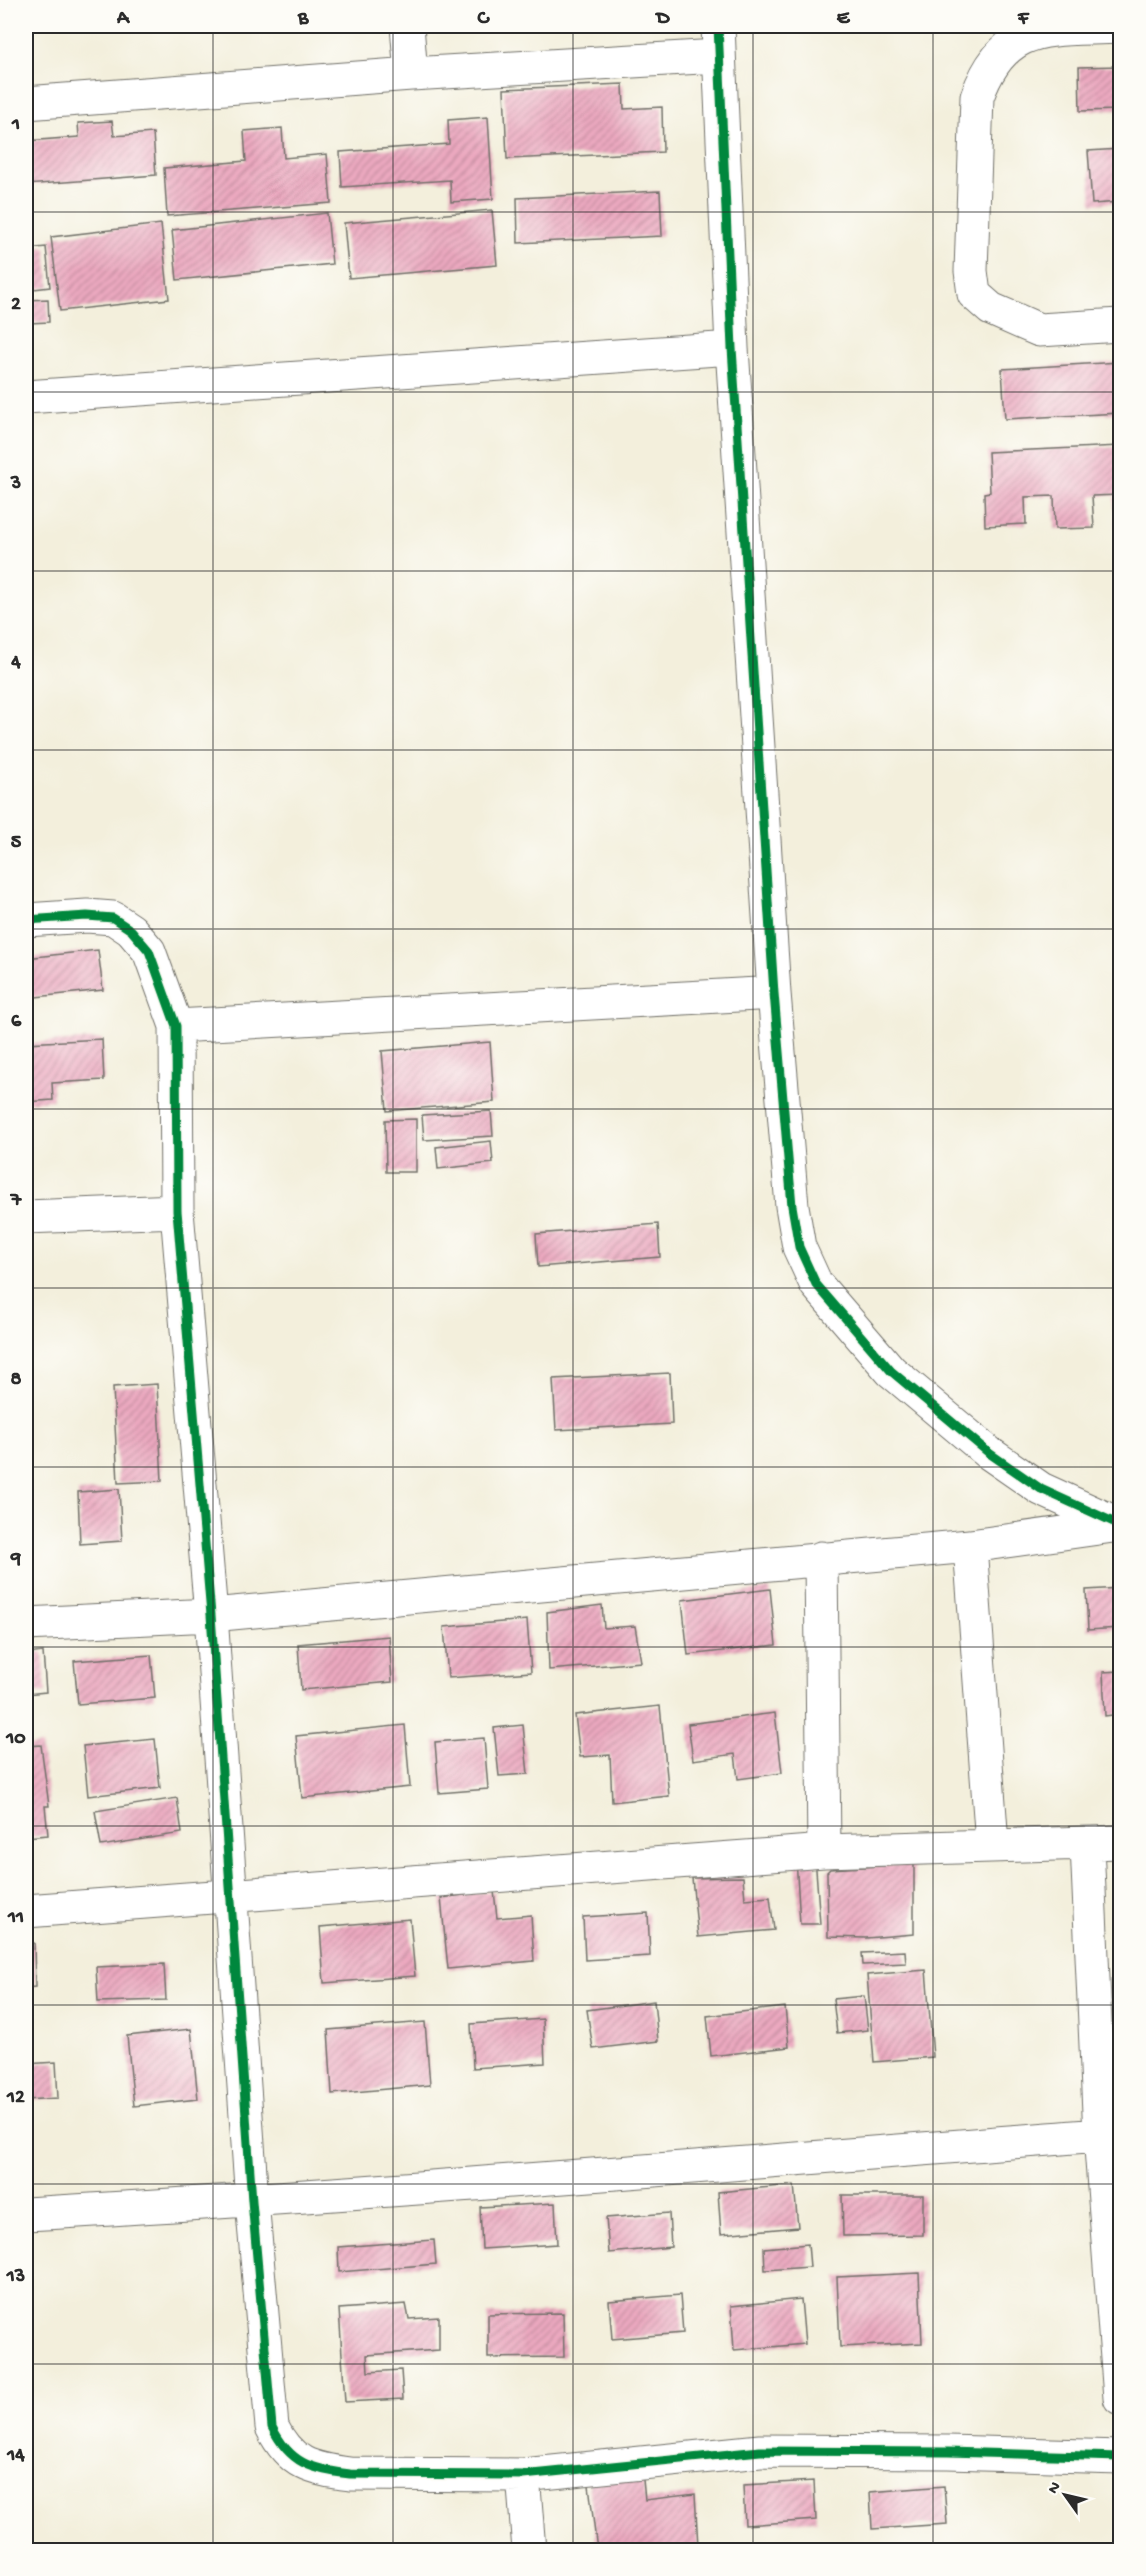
<svg xmlns="http://www.w3.org/2000/svg" width="1146" height="2576" font-family="'Gochi Hand',sans-serif">
<defs>
<pattern id="building-hatch" width="6" height="6" patternUnits="userSpaceOnUse" patternTransform="scale(1.5)"><rect width="6" height="6" fill="#eca9c0"/><path d="M-1 1l2-2M0 6l6-6M5 7l2-2" fill="none" stroke="#bf8a9c"/></pattern>
</defs>
<rect width="100%" height="100%" fill="#fdfcf7"/>
<filter id="ink" filterUnits="userSpaceOnUse"><feTurbulence type="fractalNoise" baseFrequency=".0167" numOctaves="2"/><feDisplacementMap in="SourceGraphic" scale="12" xChannelSelector="R" yChannelSelector="G"/><feConvolveMatrix kernelMatrix="1 2 1 2 8 2 1 2 1" color-interpolation-filters="sRGB"/></filter>
<filter id="wash" filterUnits="userSpaceOnUse"><feTurbulence type="fractalNoise" baseFrequency=".008" numOctaves="4" result="noise"/><feDisplacementMap in="SourceGraphic" scale="24" xChannelSelector="R" yChannelSelector="G"/><feGaussianBlur stdDeviation="1.35" result="paint"/><feColorMatrix in="noise" values="0 0 0 0 0 0 0 0 0 0 0 0 0 0 0 0 0 1.4 0 .05"/><feComposite in="paint" operator="in"/></filter>
<g filter="url(#wash)">
<rect width="100%" height="100%" fill="#f3efdc"/>
<g id="blocks">
<path fill="url(#building-hatch)" d="M1120,66V110L1080,111L1079,67Z
M623,84L624,109L662,107L663,152L507,159L504,89Z
M488,117L493,199L451,202L450,180L342,187L340,152L449,144L448,120Z
M112,121L114,136L153,133L156,175L26,185V141L79,137L78,123Z
M282,128L284,158L327,154L331,203L167,216L164,168L246,161L244,131Z
M1120,149V202L1092,204L1088,151Z
M660,191L662,236L518,243L517,198Z
M492,210L497,265L349,278L344,223Z
M327,213L332,264L177,280L172,230Z
M161,224L169,299L60,311L51,237Z
M46,247L50,287L26,290V249Z
M48,299L49,322L29,323L28,300Z
M1120,362V413L1005,419L1002,369Z
M1120,446V495L1092,496L1094,528L1055,529L1054,496L1025,497L1026,524L985,526L984,493L990,492L988,452Z
M1114,498H1120V534H1116Z
M98,950L103,990L26,998V958Z
M102,1039L104,1080L52,1083L53,1100L26,1102V1043Z
M490,1042L494,1102L387,1111L382,1051Z
M491,1111L493,1136L424,1140L422,1115Z
M416,1119V1172H386L385,1120Z
M491,1141L493,1163L438,1169L436,1147Z
M658,1224L660,1257L538,1267L536,1234Z
M670,1373L672,1424L556,1430L553,1379Z
M157,1384L162,1481L118,1483L113,1387Z
M119,1489L122,1541L80,1544L78,1492Z
M1120,1588V1628L1088,1630L1086,1590Z
M770,1589L776,1645L688,1655L682,1600Z
M602,1605L604,1628L635,1626L641,1662L549,1670L547,1612Z
M527,1620L531,1672L448,1678L444,1627Z
M389,1636L392,1682L301,1690L298,1644Z
M43,1652L46,1692L26,1694V1654Z
M151,1655L155,1698L78,1704L74,1661Z
M1120,1671V1714L1105,1716L1103,1672Z
M660,1706L669,1796L612,1802L610,1755L580,1757L575,1715Z
M775,1713L782,1773L738,1779L735,1754L693,1760L688,1724Z
M405,1725L410,1787L302,1798L296,1736Z
M523,1725L528,1774L499,1776L494,1728Z
M484,1738L488,1789L439,1793L435,1742Z
M155,1739L160,1788L88,1796L83,1746Z
M41,1745L49,1806H45L48,1835L26,1837V1746Z
M177,1798L182,1833L101,1846L95,1811Z
M815,1856L820,1924H800L796,1858Z
M914,1864V1934L866,1938L828,1937L827,1872L830,1869Z
M743,1877L745,1899L770,1897L774,1930L698,1937L692,1878Z
M494,1891L497,1918L531,1915L534,1961L448,1969L441,1898Z
M648,1913L650,1956L585,1960L583,1917Z
M410,1919L415,1976L324,1983L320,1927Z
M26,1943H34L35,1987L26,1988Z
M905,1951L906,1963L863,1965L862,1953Z
M164,1964L166,2000L98,2002L96,1967Z
M926,1970L933,2057L874,2062L867,1975Z
M864,1996L868,2030L837,2033L833,1999Z
M654,2001L658,2041L593,2049L587,2010Z
M785,2007L789,2047L711,2056L707,2016Z
M543,2019L545,2063L473,2068L471,2024Z
M425,2022L430,2085L332,2094L328,2030Z
M191,2029L198,2099L134,2106L127,2036Z
M56,2062L58,2098L26,2100V2064Z
M794,2185L798,2227L721,2234L718,2192Z
M842,2195H923V2235L843,2236Z
M555,2203L557,2244L482,2249L480,2207Z
M669,2213L671,2247L609,2253L606,2218Z
M434,2240L436,2264L339,2272L338,2247Z
M808,2244L810,2267L765,2270L764,2248Z
M919,2273L922,2343L840,2347L837,2277Z
M680,2295L683,2333L612,2339L609,2301Z
M801,2299L805,2344L734,2350L731,2306Z
M406,2304L409,2319L439,2317V2350L367,2355L368,2372L401,2370L403,2399L345,2402L339,2309Z
M563,2313L564,2357L488,2358V2314Z
M642,2470L645,2500L695,2494L698,2546L597,2550L588,2477Z
M814,2481L816,2520L745,2525L743,2485Z
M944,2486L947,2524L872,2529L870,2492Z"/>
</g>
</g>
<g filter="url(#ink)">
<use href="#blocks" fill-opacity="0" stroke="#717069" stroke-width="1.5"/>
<g fill="none" stroke-linecap="round" stroke-linejoin="round">
<g stroke="#717069" stroke-width="35">
<path id="street" d="M407,26L411,74
M718,26L732,348L774,993L792,1206L799,1247L816,1284L891,1371L989,1453L1041,1489L1120,1525
M1120,27C1050,31 1005,19 977,97L971,271L974,294L991,309L1039,330L1120,325
M26,103L411,74L718,56
M26,397L732,348
M26,920L87,916L113,918L131,930L149,951L176,1026L177,1211L211,1615L252,2201L272,2427C290,2464 311,2469 350,2474L523,2475L760,2451L948,2452L1120,2457
M176,1026L774,993
M26,1217L177,1211
M970,1546L992,1844
M821,1558L824,1851
M26,1624L211,1615L970,1546L1120,1525
M1087,1845L1100,2135L1120,2398
M26,1911L824,1851L1120,1842
M26,2214C384,2193 742,2163 1100,2135
M523,2475L529,2550"/>
</g>
<use href="#street" stroke="#fff" stroke-width="33"/>
<g stroke="#fdfcf7" stroke-width="13">
<path id="cycleway" d="M718,26L732,348L774,993L792,1206L799,1247L816,1284L891,1371L989,1453L1041,1489L1120,1525
M26,920L87,916L113,918L131,930L149,951L176,1026L177,1211L211,1615L252,2201L272,2427C290,2464 311,2469 350,2474L523,2475L760,2451L948,2452L1120,2457"/>
</g>
<use href="#cycleway" stroke="#00873e" stroke-width="9"/>
</g>
</g>
<path fill="none" stroke="#2b2b2b" stroke-width="1.5" stroke-opacity="0.55" d="M213,26V2550M393,26V2550M573,26V2550M753,26V2550M933,26V2550M26,212H1120M26,392H1120M26,571H1120M26,750H1120M26,929H1120M26,1109H1120M26,1288H1120M26,1467H1120M26,1647H1120M26,1826H1120M26,2005H1120M26,2184H1120M26,2364H1120"/>
<rect width="1146" height="2576" fill="none" stroke="#fdfcf7" stroke-width="66"/>
<g transform="translate(1065 2495) rotate(304)" stroke="#fdfcf7" stroke-width="4.5" paint-order="stroke">
<path d="M0-4.5L10 22L0 15L-10 22Z" fill="#2b2b2b"/>
<text y="-9" font-size="16" font-weight="bold" text-anchor="middle" fill="#2b2b2b">N</text>
</g>
<rect x="33" y="33" width="1080" height="2510" fill="none" stroke="#2b2b2b" stroke-width="2"/>
<g font-size="20" text-anchor="middle" font-weight="bold" fill="#2b2b2b">
<text x="123" y="23">A</text>
<text x="303" y="23">B</text>
<text x="483" y="23">C</text>
<text x="663" y="23">D</text>
<text x="843" y="23">E</text>
<text x="1023" y="23">F</text>
<text x="16" y="129">1</text>
<text x="16" y="309">2</text>
<text x="16" y="488">3</text>
<text x="16" y="667">4</text>
<text x="16" y="847">5</text>
<text x="16" y="1026">6</text>
<text x="16" y="1205">7</text>
<text x="16" y="1384">8</text>
<text x="16" y="1564">9</text>
<text x="16" y="1743">10</text>
<text x="16" y="1922">11</text>
<text x="16" y="2102">12</text>
<text x="16" y="2281">13</text>
<text x="16" y="2460">14</text>
</g>
</svg>
